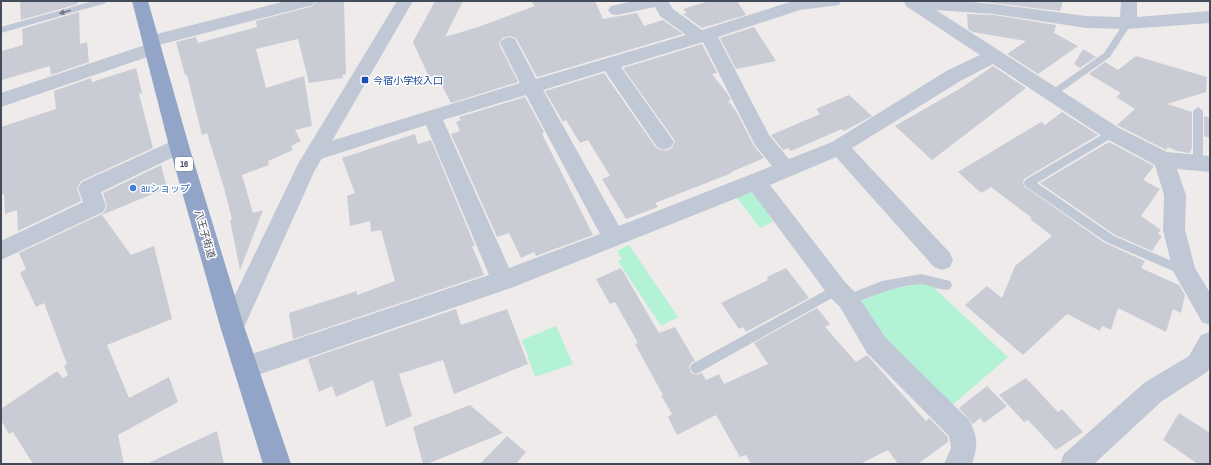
<svg xmlns="http://www.w3.org/2000/svg" width="1211" height="465" font-family="'Archivo Narrow','Noto Sans JP',sans-serif">
<rect width="100%" height="100%" fill="#efebeb"/>
<path fill="#b3f2d5" d="M754,190L773,222L760,228L737,198Z
M629,245L678,317L661,326L618,261L622,259L617,251Z
M923,283L931,285L1008,357L948,409L881,345L859,302L884,291Z
M556,326L573,364L535,377L522,340Z"/>
<path fill="#c9ccd4" d="M20,1H78V4L21,20Z
M316,1H344L346,74L342,75L343,78L309,83L298,39L256,49L266,88L304,76L312,126L295,130L301,141L291,146L293,150L268,161L269,165L242,175L253,213L263,210L240,270L230,220L232,219L224,188L207,133L202,135L187,75H185L176,42L196,37L198,43L257,27L256,21L313,6Z
M435,1H463L445,37L478,27L535,6L531,1H595L603,19L637,13L644,26L663,20L683,34L537,77L516,38L509,36L502,38L499,44L518,82L451,103L436,75L429,77L413,42Z
M709,1H737L746,15L702,28L683,14L687,13L683,9Z
M977,1H1063L1060,11Z
M79,12L80,44L87,42L89,62L51,75L50,66L2,80V51L23,45L22,29Z
M967,14L994,15L1056,25L1054,33L1078,46L1038,74L1007,54L1026,41L973,32L968,29Z
M754,27L776,61L736,69L720,38Z
M702,44L717,73L712,74L727,93L731,100L728,101L736,111L754,146L764,158L731,172L732,173L655,203L658,207L626,219L602,179L610,176L588,140L580,143L566,120L563,122L545,91L604,73L656,148L665,151L672,148L675,141L623,68Z
M1083,49L1096,57L1080,68L1074,64Z
M1136,56L1207,77L1206,92L1167,104L1192,112V148L1190,153L1177,151L1168,147L1166,150L1117,125L1135,109L1116,97L1121,93L1089,74L1105,62L1118,70Z
M993,66L1026,88L932,160L895,126L961,88Z
M136,68L142,93L139,94L153,148L81,181L77,188L81,201L18,231L17,210L5,214L4,194L1,195V127L56,109L54,91L91,78L92,82Z
M849,95L872,116L844,131L842,129L791,151L788,148L783,150L771,135L820,114L816,109Z
M525,97L544,132L542,134L593,235L536,256L534,252L521,258L509,233L497,237L451,134L460,131L456,122L461,120L459,117Z
M1062,112L1098,135L1024,179L1023,183L1024,186L1105,243L1145,261L1141,268L1179,285L1185,295L1181,313L1173,309L1166,332L1118,308L1111,330L1102,326L1100,331L1067,314L1023,355L965,305L987,286L1002,298L1015,266L1052,236L1030,219L1032,218L991,187L981,193L958,172L1041,122L1045,125Z
M1204,116L1210,118V138L1204,136Z
M415,134L418,144L431,140L475,246H472L484,275L293,339L289,313L357,291V295L395,281L381,230L371,232L370,221L350,226L347,196L355,193L342,158Z
M1109,142L1154,166L1143,180L1160,189L1141,216L1161,230L1158,234L1162,236L1152,251L1115,235L1040,183Z
M161,165L167,188L102,215L131,255L154,246L172,319L107,345L129,398L169,377L178,402L118,435L124,464H33L13,432L9,434L1,420V409L57,371L63,378L68,375L64,366L67,364L44,303L36,307L20,273L26,269L19,253L104,213L107,206L103,193Z
M621,268L659,333L675,327L695,361L691,363L689,367L691,373L697,375L702,373L706,380L719,374L724,384L768,364L754,343L817,308L830,324L825,327L856,362L867,355L926,421L929,418L948,437V442L918,464H898L888,450L860,464H751L746,455L740,457L716,415L677,435L668,417L672,414L661,395H663L635,344L638,343L615,302L610,304L596,279Z
M786,268L809,298L746,332L743,327L739,329L721,303L768,280L767,277Z
M456,309L461,325L507,309L528,364L454,394L443,360L399,374L412,416L386,427L373,380L336,397L332,386L319,392L308,359Z
M1026,378L1058,412L1062,409L1083,432L1056,450L1028,420L1024,422L999,395Z
M987,386L1007,406L984,423L980,418L973,424L959,408Z
M470,405L503,433L427,464H423L413,427Z
M1179,413L1210,433V464H1198L1163,440Z
M217,431L224,464H146Z
M507,436L526,452L516,464H480Z"/>
<g fill="none" stroke-linecap="round" stroke-linejoin="round">
<path fill="#c0c8d5" fill-rule="evenodd" d="M93,1H107L106,3L1,33V27Z
M1128,20L1132,23L1110,57L1055,96H1049L1047,94L1049,92L1104,53L1125,21Z
M1198,107L1203,111V162L1202,165H1194L1193,162V111Z
M1112,129L1115,130L1117,133L1115,136L1037,183L1114,236L1188,268L1190,271L1188,274L1184,276L1180,274L1106,242L1025,186L1024,183L1025,180Z
M921,274L950,281L952,285L950,289C940,292 930,284 920,284C894,286 872,297 848,305L844,304L842,300L844,296L882,281Z
M837,284L841,285L843,289L841,293L700,372L696,374L692,372L690,368L692,364Z"/>
<path fill="#c0c8d5" fill-rule="evenodd" d="M286,1H315L313,5L159,45L162,49L159,53L1,107V93L145,45L142,41L145,37Z
M634,1H668L673,9L702,30L793,1H841L839,5L800,10L718,37L769,135L789,159L832,142L948,70L980,55L906,6L904,1H960L994,4L1086,16L1120,17L1121,1H1137V17L1210,11V23L1128,29L1086,28L994,14L936,10L1119,128L1167,152L1210,156V172L1177,169L1186,195L1185,230L1195,268L1210,293V325L1202,322L1173,271L1163,230L1164,195L1155,165L1105,138L993,64L962,80L852,148L950,253L953,260L950,267L942,270L934,267L836,157L770,185L845,282L856,293L885,337L970,421C978,439 978,445 972,464H944L951,448L949,436L867,353L840,307L829,296L752,192L511,288L246,379L237,375L233,367L237,359L489,275L426,125L315,161L308,158L305,153L308,148L520,83L500,43L503,39L509,37L515,39L536,79L686,35L660,16L655,7L617,15L611,14L608,10L611,6ZM703,42L755,145L772,166L619,226L543,90L605,71L657,147L664,150L671,147L674,142L621,67ZM526,95L600,234L509,268L443,120Z
M179,138L186,141L189,146L186,151L101,192L106,206L103,212L1,260V241L83,202L78,188L82,182Z
M1210,332V367L1207,372L1162,401L1094,464H1060L1064,454L1144,383L1189,356L1201,335Z"/>
<path fill="#c0c8d5" fill-rule="evenodd" d="M397,1H413L314,172L241,334L232,337L223,334L220,326L298,164Z"/>
<path fill="#92a4c7" fill-rule="evenodd" d="M132,1H148L189,146L244,326L291,464H263L220,326L169,146Z"/>
</g>
<defs><path id="oneway-solid" d="M-6-.8H1V-3.2L6.5 0L1 3.2V.8H-6Z"/></defs>
<use fill="#6e7785" href="#oneway-solid" transform="translate(65 12) rotate(164)"/>
<rect fill="#1a4fb4" stroke="#fff" stroke-width="1.5" x="361" y="76" width="8" height="8" rx="2"/>
<circle fill="#3f7fe0" stroke="#fff" stroke-width="1.5" cx="133" cy="188" r="4"/>
<g text-anchor="middle" dominant-baseline="central" stroke-width="3" stroke-linejoin="round" paint-order="stroke">
<rect fill="#fff" stroke="#7b818c" stroke-width="1" x="175" y="157" width="18" height="14" rx="3"/>
<g font-size="9" font-weight="bold" fill="#424b5a">
<text x="184" y="164">16</text>
</g>
<g font-size="10" fill="#164399" stroke="#fff" text-anchor="start">
<text x="373" y="80">今宿小学校入口</text>
</g>
<g font-size="10" fill="#366cbe" stroke="#fff" text-anchor="start">
<text x="141" y="188">auショップ</text>
</g>
<g font-size="10" fill="#424b5a" stroke="#fff">
<text transform="translate(205 234) rotate(74)">八王子街道</text>
</g>
</g>
<rect width="1211" height="465" fill="none" stroke="#424b5a" stroke-width="4"/>
</svg>
